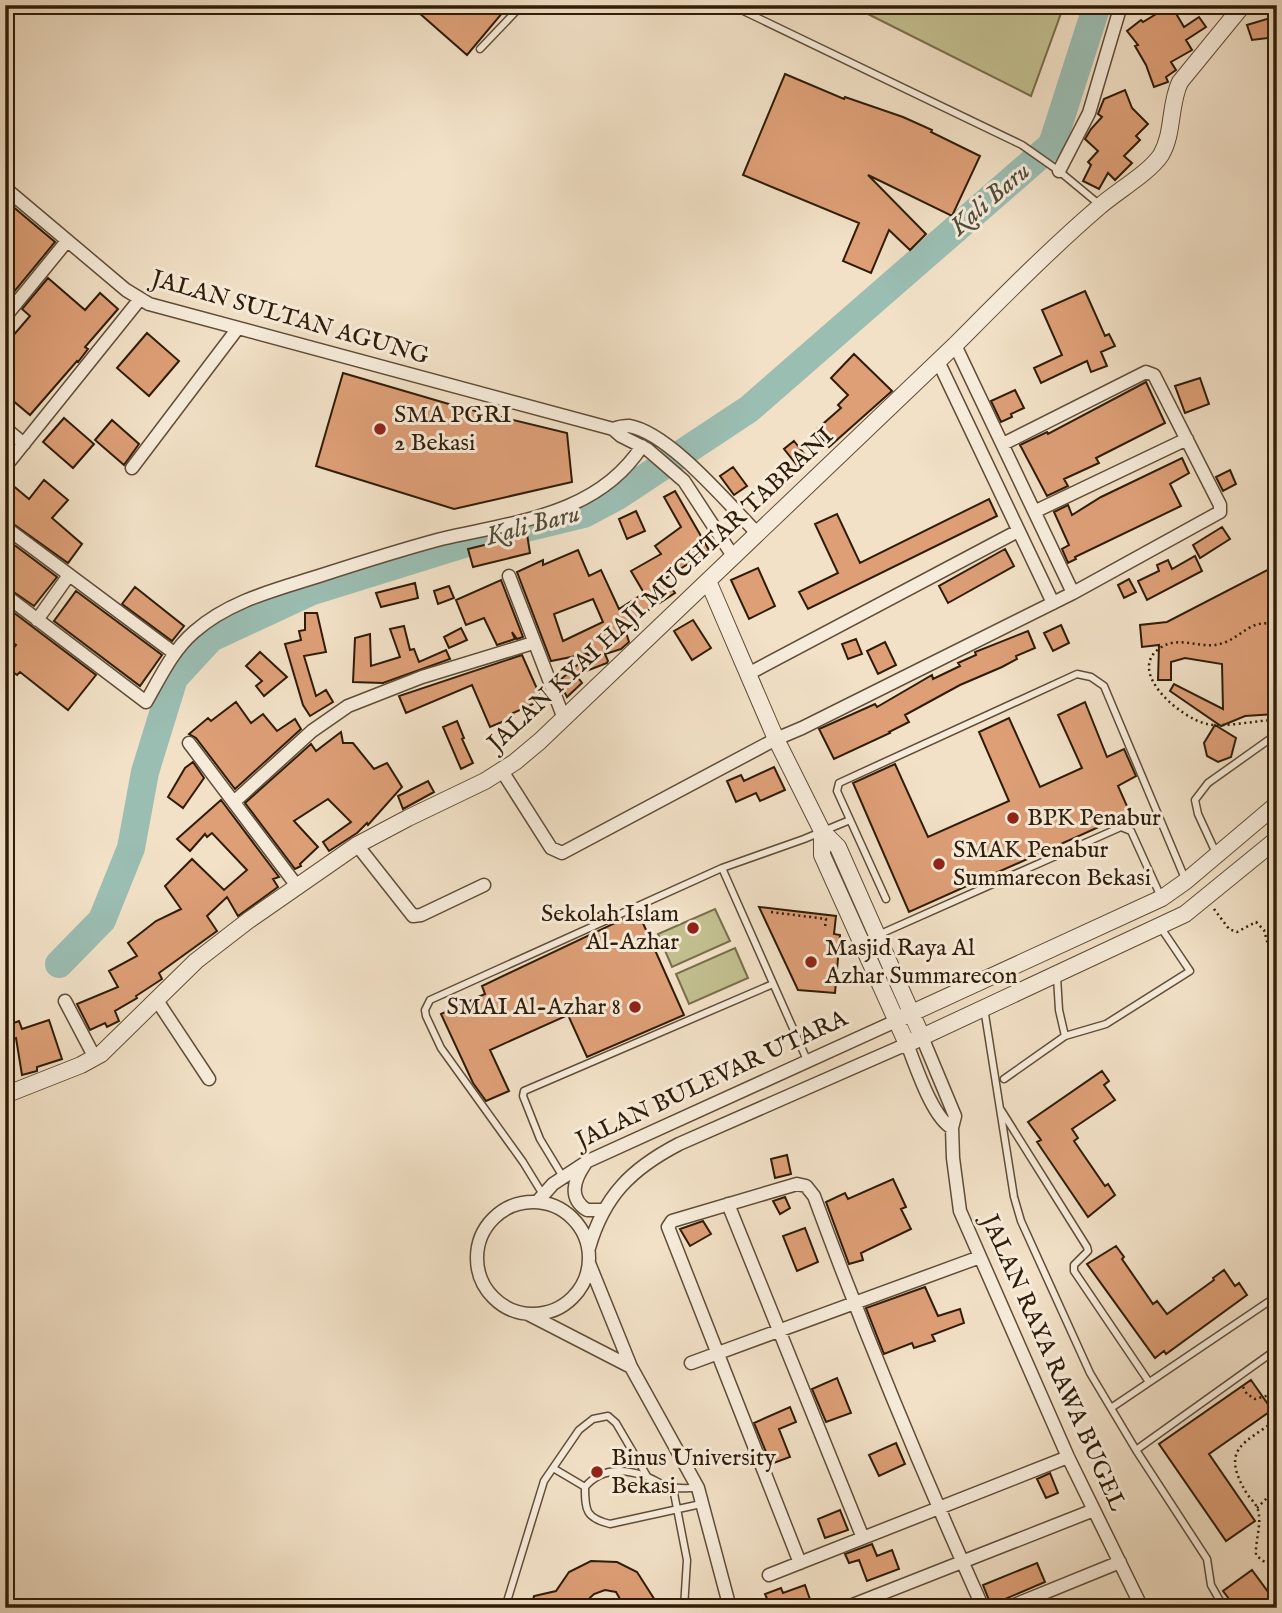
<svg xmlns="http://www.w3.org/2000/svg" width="1282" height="1613" font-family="'IM FELL English',serif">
<rect width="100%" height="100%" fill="#f2e1c7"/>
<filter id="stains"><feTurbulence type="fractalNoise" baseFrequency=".00286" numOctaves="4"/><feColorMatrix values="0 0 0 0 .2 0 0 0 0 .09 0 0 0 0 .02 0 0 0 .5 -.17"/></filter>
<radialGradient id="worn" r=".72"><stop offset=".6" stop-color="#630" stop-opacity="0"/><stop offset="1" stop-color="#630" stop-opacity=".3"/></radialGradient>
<path fill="#c3c090" stroke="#796e4c" stroke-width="2" d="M850,5H1064L1031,96Z
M715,909L730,941L672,967L658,934Z
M735,948L748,978L689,1004L676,974Z"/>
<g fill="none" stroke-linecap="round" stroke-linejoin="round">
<path stroke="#9bbeb3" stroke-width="28" d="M59,964L102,920L131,848L145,772L174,678L211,638L310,592L477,540L584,514L616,497L749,409L1052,145L1097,5"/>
</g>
<path fill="#de9f77" stroke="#2f1c08" stroke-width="2" fill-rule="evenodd" d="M410,5H509L467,55Z
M1171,5L1184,27L1199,17L1206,27L1186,40L1192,50L1171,62L1176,70L1166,77L1168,82L1154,87L1146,65L1135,46L1138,45L1127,31L1141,20L1143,22Z
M1277,16V37L1252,40L1247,25Z
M785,74L844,99L845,97L903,117L932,130L931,132L980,156L952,216L868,175L926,234L910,250L889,230L871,273L843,261L859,223L743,175Z
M1125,90L1132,108L1148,124L1136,136L1140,140L1124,156L1132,163L1115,180L1108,173L1099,189L1083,181L1091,165L1088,162L1098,151L1085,139L1091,129L1102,117L1098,114L1104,99Z
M5,200L55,242L9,298L5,295Z
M48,278L85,310L100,293L118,309L85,347L88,349L78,362L77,361L30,415L5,394V345L30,316L22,309Z
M1085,291L1105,336L1109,334L1115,346L1101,352L1107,366L1091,372L1087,361L1041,383L1034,368L1062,355L1042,310Z
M147,333L179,361L149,396L117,368Z
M854,354L892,391L829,447L816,430L841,408L838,405L848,395L831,378Z
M343,373L459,407L567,433L572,482L454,509L316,466Z
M1200,378L1209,404L1185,413L1175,386Z
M1146,382L1165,423L1096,458L1099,463L1064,479L1068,486L1047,496L1020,445L1047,432L1048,434Z
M1015,390L1024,408L1011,414L1012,417L1001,422L991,401Z
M64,418L94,444L73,468L43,442Z
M112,420L139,444L124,465L95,440Z
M794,441L810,461L800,469L784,449Z
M1182,458L1189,473L1170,484L1181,506L1075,557L1076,559L1068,563L1062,549L1069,545L1054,512L1068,505L1072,515L1101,497Z
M733,467L747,486L734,495L720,476Z
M1230,470L1236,484L1223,491L1216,477Z
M5,479L29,499L44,480L68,500L52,518L82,544L68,563L5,518Z
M675,491L709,550L665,579L675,593L624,626L629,642L621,649L605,654L608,661L607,663L576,675L582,683L567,697L559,681L591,653L551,661L517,572L543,560V565L578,550L589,576L601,570L619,609L644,593L631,571L661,554L655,546L681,527L664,497ZM593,599L603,622L563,641L554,614Z
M989,499L997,516L808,609L799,592L838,573L815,524L837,514L860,563Z
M636,511L645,531L627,539L619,519Z
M1222,527L1230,539L1200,558L1193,545Z
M527,534L530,553L473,567L468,549L509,539V537Z
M5,538L57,577L34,606L5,586Z
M1005,549L1014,566L948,603L939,586Z
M1195,556L1202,571L1147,600L1138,581L1159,571L1157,565L1168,560L1172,569Z
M1277,565V714L1245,716L1221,726L1170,691L1174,684L1223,709L1222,664L1185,658L1171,662V680H1158L1159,645L1142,647L1140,625L1167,622Z
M758,568L775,606L749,619L731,580Z
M1129,579L1136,592L1124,598L1118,585Z
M501,580L523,637L517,639L512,632L515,639L497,645L484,618L466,625L456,600Z
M415,583L418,598L381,607L376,593Z
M449,586L454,598L438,604L434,591Z
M135,587L184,626L172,641L122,604Z
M76,591L162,655L140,686L54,621Z
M5,606L96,675L68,710L20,672L17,675L5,666V659L16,645L5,637Z
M305,613H317L326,652L304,656L316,696L326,690L333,702L310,716L303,705L285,644L301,640L299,631L305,630Z
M693,620L711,648L692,660L674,631Z
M1061,625L1069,643L1053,651L1044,633Z
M404,626L410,650L414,649L419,662L446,650L450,659L383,683L353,682L355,638L370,634L371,666L400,657L390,629Z
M461,628L467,640L449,648L444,637Z
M1028,631L1035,648L1016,656L1017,659L1002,667L960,685L905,715L909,722L889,732L890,733L834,759L819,729L875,704L877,707L932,675L933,679L960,666L958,663L976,655L975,652Z
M856,639L862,654L848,659L842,644Z
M885,642L896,665L878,674L867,651Z
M260,652L287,677L264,696L256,686L262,681L246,666Z
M522,655L542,700L513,713L514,717L490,727L472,685L406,713L399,696Z
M236,702L251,723L263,714L277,731L295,719L301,729L235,789L196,738L189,734L208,718L211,721Z
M1085,702L1107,757L1124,749L1136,776L1118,786L1130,813L909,912L853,783L895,764L928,837L1009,801L979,732L1009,718L1040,787L1082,768L1058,715Z
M457,721L464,738L462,739L473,763L461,769L443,727Z
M1215,725L1236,738L1231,757L1218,762L1207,756L1204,743Z
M341,732L343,743H353L374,769L387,763L402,787L368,825L367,823L357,833L329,851L323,842L351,822L328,799L294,821L318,847L300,864L301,866L295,869L245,803L311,744L316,751Z
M193,762L204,778L183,808L168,797L185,768Z
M774,767L785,790L760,801L756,793L736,802L727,781L741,775L744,781Z
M428,781L434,792L403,809L398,796Z
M221,800L279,877L273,879L278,887L238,916L227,897L207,916L217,931L159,973L162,979L136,996L137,998L115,1011L119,1021L107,1027L105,1023L90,1030L77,1004L118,987L109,971L137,956L128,943L156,921L181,909L165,886L192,859L224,890L247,870L212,833L207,837L205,834L190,851L177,839Z
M759,907L836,916L834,934L840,935L835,993L798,990Z
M638,912L684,1015L587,1057L568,1015L490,1050L509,1091L486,1101L473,1083L441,1014L485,994L482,986Z
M49,1020L62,1059L37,1067V1071L22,1075L16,1038L5,1042V1026L19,1021L22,1029Z
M1102,1071L1109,1081L1104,1085L1115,1100L1072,1129L1078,1138L1074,1141L1105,1186L1108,1184L1115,1195L1088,1217L1037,1142L1041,1140L1028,1122Z
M787,1155L791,1174L775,1178L771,1159Z
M893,1179L906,1207L901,1209L911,1229L861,1253L863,1260L849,1264L826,1202L845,1193L848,1199Z
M785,1197L790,1208L780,1214L773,1201Z
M703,1221L711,1234L690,1246L680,1229Z
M805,1228L818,1262L797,1271L783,1236Z
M1116,1246L1124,1257L1122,1259L1153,1304L1157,1301L1167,1314L1214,1280L1213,1278L1224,1270L1235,1286L1239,1283L1247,1295L1166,1354L1164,1351L1155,1358L1087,1264Z
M925,1287L938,1316L960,1309L964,1323L932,1335L935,1341L914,1348L912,1343L884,1354L866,1308Z
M837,1378L851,1413L826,1422L812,1389Z
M1251,1380L1272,1410L1209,1454L1255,1521L1226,1541L1159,1444Z
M790,1407L796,1422L779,1429L790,1457L771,1464L754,1423Z
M896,1443L905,1464L879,1476L869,1455Z
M1050,1473L1058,1493L1046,1498L1037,1479Z
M840,1510L848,1530L825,1538L818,1519Z
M872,1544L877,1556L892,1550L899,1569L867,1581L859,1560L849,1563L845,1554Z
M591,1561L617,1562L637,1572L660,1608H625L616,1592L605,1590L594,1594L579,1608H531L534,1596L556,1591L569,1572Z
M1037,1563L1045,1582L991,1605L983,1585Z
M1252,1570L1277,1604V1608H1236L1223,1591Z
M805,1585L813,1608H771L765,1594L781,1588L783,1593Z"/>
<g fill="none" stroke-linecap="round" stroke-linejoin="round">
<g stroke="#604d38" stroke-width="9">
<path id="service" d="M731,5L1022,145L1059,171L1100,205
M480,49L522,5
M1216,853L1198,814L1195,800L1208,783L1277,734
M722,868L807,1060
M886,899L837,791L839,783L1077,674L1091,677L1104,686L1186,881
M878,935L1121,827L1131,831L1161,897
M1057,977L1059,1010L1065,1036
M984,1008L1014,1197L1021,1221L1090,1373L1136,1450L1207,1559L1211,1585L1224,1608
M1004,1079L1065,1036L1106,1024L1190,971L1161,928
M1001,1110L1087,1247L1088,1251L1074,1265V1271L1149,1382
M563,1177L540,1139L523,1096L524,1091L773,984
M542,1193L523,1162L441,1048L426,1016L425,1010L430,1000L722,868L804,839L850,820
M1111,1408L1277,1296
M1136,1450L1277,1349
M553,1468L585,1487
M673,1488L687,1560L684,1608
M698,1488C689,1488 679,1489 670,1487C661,1485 654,1479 645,1476C622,1468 600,1469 585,1487C585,1511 586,1518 610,1524L701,1504
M505,1608L544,1481L579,1430L593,1419L608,1416L616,1423L647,1476"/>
</g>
<g stroke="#604d38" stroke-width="15">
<path id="minor" d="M1059,171L1089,113L1121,5
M5,188L126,290L149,304L613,429
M5,317L67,241
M955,345L1073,593
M938,361L1053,603
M5,428L24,444
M5,467L140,299
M132,468L238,328
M1036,511L1187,439
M5,527L174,653
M733,556L684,481L647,449L621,436L613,429C618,427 624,426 629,426C670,433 729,505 758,534
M509,576L563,716
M5,595L146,702C160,678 172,651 194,632C229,601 275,590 319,576C359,563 400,550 441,539C514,522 598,515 642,446
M37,620L69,575
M748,674L1018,531
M189,743L297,886
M502,771L551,848L562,853L776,739L802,728L1073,593L1220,512V505L1154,375L1146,372L1003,444
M235,801L312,731L348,706L422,677L533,643
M357,845L413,916L421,915L484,885
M156,999L209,1079
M65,1001L95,1058
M922,1037L955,1116L952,1128L953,1158L960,1211L1068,1457L1142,1608
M585,1164C574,1180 568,1198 587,1210H603
M537,1202L553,1184L588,1161L896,1021
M477 1258a56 56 0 1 1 112 0a56 56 0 1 1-112 0Z
M728,1204L863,1538
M589,1248C604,1196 631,1169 679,1144L907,1044C916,1066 932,1117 952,1128
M528,1314L631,1367L589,1263
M691,1363L980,1257
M631,1367L698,1488L730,1608
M800,1563L668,1227L672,1221L797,1184L806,1186L814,1196C865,1335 922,1472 983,1608
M769,1575L1068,1457
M845,1608L1094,1510
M1007,1608L1120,1562"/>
</g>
<g stroke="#604d38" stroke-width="18">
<path id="tertiary" d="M708,581L776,739L822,831L838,847L922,1037
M822,831V855L907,1044L1185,914L1277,839
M901,1018L1162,898L1186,881L1277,804
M5,1095L81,1065L101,1054L196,961L249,920L357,845L408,818L485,781L515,762L540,741L955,345C1002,298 1049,250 1099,207C1117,191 1148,174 1161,155C1174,133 1169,105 1180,82L1243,5"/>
</g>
<path stroke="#2f1c08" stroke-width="2.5" stroke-dasharray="2 3.5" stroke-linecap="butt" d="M1277,626C1253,616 1242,637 1223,643C1201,651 1181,634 1160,648C1125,672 1182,719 1207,724C1225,728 1256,720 1277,720
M1214,909L1229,929L1237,932L1256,922L1264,930L1277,978
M771,912L826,919L825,927
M1243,1387L1247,1394L1255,1399L1277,1393
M1277,1419C1245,1444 1219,1447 1247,1494C1250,1498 1254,1502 1257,1507C1263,1522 1255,1540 1256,1555L1263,1561L1273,1563L1277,1552
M1269,1496L1277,1501
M1257,1508L1269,1496L1272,1481L1277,1478"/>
<use href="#service" stroke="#f7ecdb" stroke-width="6"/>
<use href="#minor" stroke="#f7ecdb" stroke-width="12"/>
<use href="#tertiary" stroke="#f7ecdb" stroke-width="16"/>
</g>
<g fill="#8f2418" stroke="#f7ecdb" stroke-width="2.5">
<circle cx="380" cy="429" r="7"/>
<circle cx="1013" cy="818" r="7"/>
<circle cx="939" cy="864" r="7"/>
<circle cx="693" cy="928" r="7"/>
<circle cx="811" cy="962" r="7"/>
<circle cx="635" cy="1007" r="7"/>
<circle cx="597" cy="1472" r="7"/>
</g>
<g text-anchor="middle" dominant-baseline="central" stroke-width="6" stroke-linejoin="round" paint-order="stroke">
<g font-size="24" fill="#2f1c08" stroke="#f7ecdb">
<text transform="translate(290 318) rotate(16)">JALAN SULTAN AGUNG</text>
<text transform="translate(661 590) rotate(-43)">JALAN KYAI HAJI MUCHTAR TABRANI</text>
<text transform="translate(712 1080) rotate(-25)">JALAN BULEVAR UTARA</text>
<text transform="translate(1053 1363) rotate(66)">JALAN RAYA RAWA BUGEL</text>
</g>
<g font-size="24" fill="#2f1c08" stroke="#f7ecdb" text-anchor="start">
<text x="394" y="415">SMA PGRI<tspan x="394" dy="28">2 Bekasi</tspan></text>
<text x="1027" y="818">BPK Penabur</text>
<text x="953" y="850">SMAK Penabur<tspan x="953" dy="28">Summarecon Bekasi</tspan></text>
<text x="679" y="914" text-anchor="end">Sekolah Islam<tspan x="679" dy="28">Al-Azhar</tspan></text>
<text x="825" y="948">Masjid Raya Al<tspan x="825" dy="28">Azhar Summarecon</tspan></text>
<text x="621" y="1007" text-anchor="end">SMAI Al-Azhar 8</text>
<text x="611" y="1458">Binus University<tspan x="611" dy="28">Bekasi</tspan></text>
</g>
<g font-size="26" font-style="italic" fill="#4f4d3b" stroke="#f7ecdb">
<text transform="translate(990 199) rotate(-41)">Kali Baru</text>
<text transform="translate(533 525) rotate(-15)">Kali Baru</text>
</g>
</g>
<rect width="1282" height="1613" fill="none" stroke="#f2e1c7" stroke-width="28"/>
<rect x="7" y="7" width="1268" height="1599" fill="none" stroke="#2f1c08" stroke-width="3.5"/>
<rect x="14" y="14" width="1254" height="1585" fill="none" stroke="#2f1c08" stroke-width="2"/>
<rect width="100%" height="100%" filter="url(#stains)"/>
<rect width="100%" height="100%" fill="url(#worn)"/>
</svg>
